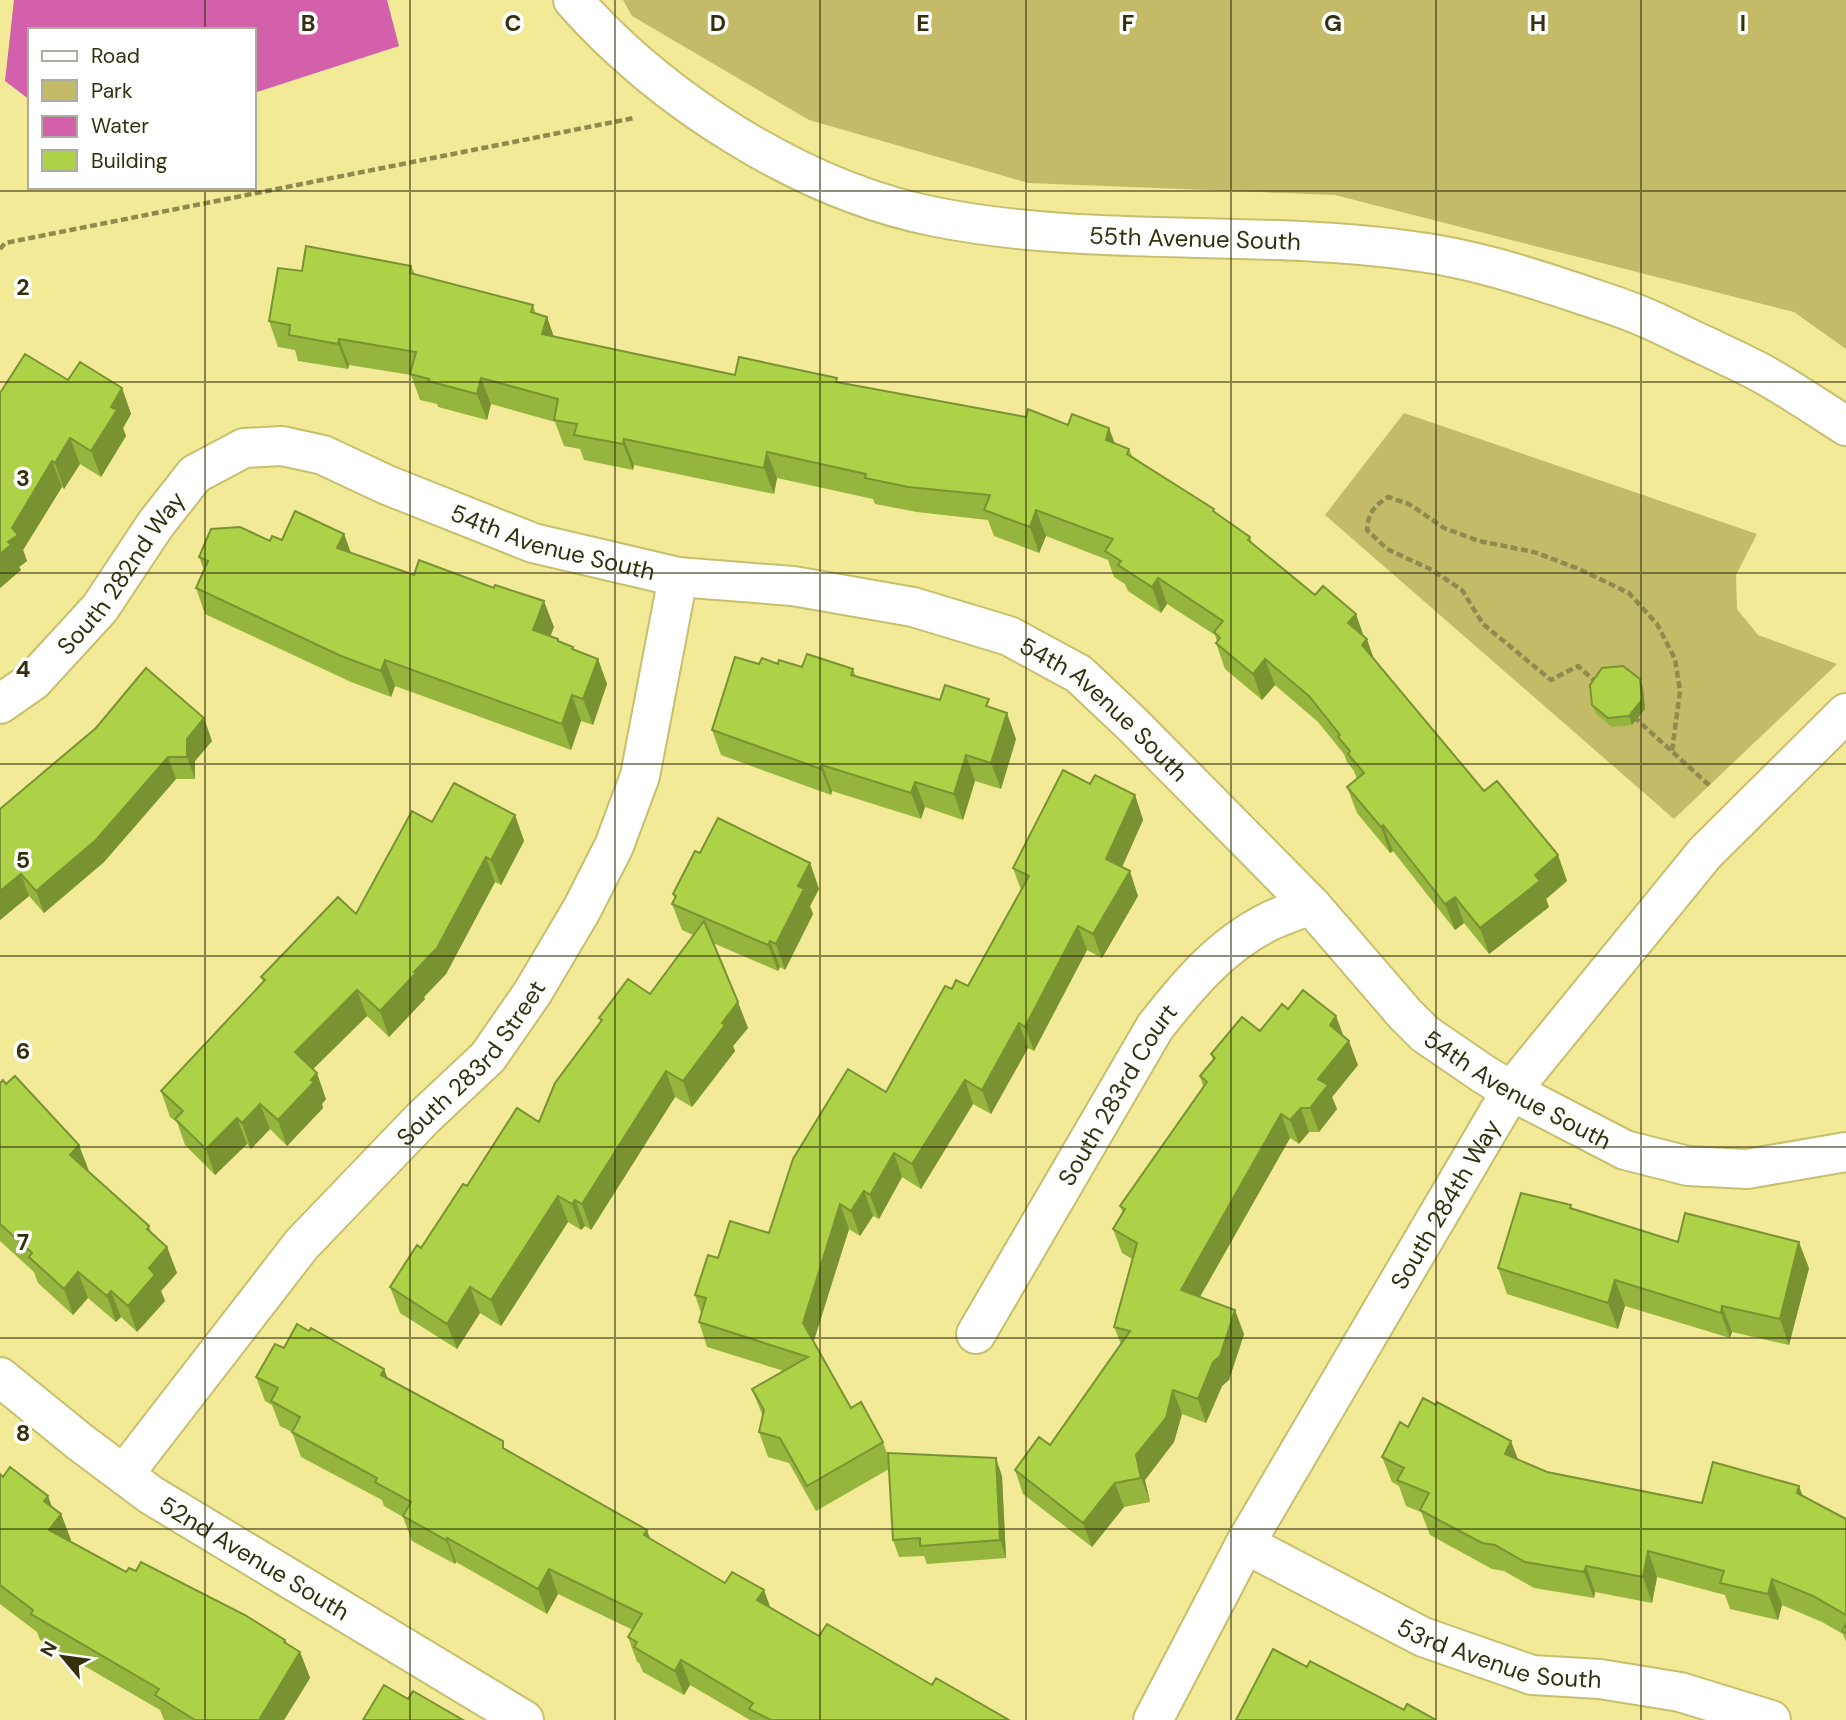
<svg xmlns="http://www.w3.org/2000/svg" width="1846" height="1720" font-family="'DM Sans',sans-serif">
<rect width="100%" height="100%" fill="#f2ea97"/>
<path fill="#c4bb68" d="M623,0H1846V349L1794,312L1335,195L1028,183L809,120L632,16Z
M1404,413L1757,534L1736,575L1737,609L1758,635L1837,664L1674,819L1325,515Z"/>
<path fill="#d360ab" d="M14,0H387L399,46L254,93V30H30V100L5,81Z"/>
<g fill="none" stroke-linecap="round" stroke-linejoin="round">
<g stroke="#c7bf6e" stroke-width="42">
<g id="minor">
<path id="s1" d="M0,704L33,681L100,608L155,525L195,474L244,448L282,446L323,455L387,485L533,543L678,577L793,586L913,607L1009,636L1079,674L1133,725L1311,905L1405,1014L1425,1034L1482,1073L1511,1091L1625,1150L1688,1166L1747,1169L1846,1152"/>
<path id="s2" d="M976,1334L1155,1027C1188,985 1221,945 1270,921C1283,915 1297,910 1311,905"/>
<path id="s3" d="M0,1377L80,1442L151,1495L524,1720"/>
<path id="s4" d="M124,1474L302,1244L423,1118L488,1057L533,992L582,909L614,846L640,776L678,577"/>
<path id="s5" d="M1245,1544L1423,1637L1532,1675L1600,1679L1680,1692L1771,1720"/>
<path id="s6" d="M1153,1720L1245,1544L1511,1091L1705,853L1846,713"/>
</g>
</g>
<g stroke="#c7bf6e" stroke-width="42">
<g id="tertiary">
<path id="s7" d="M573,0C662,101 803,191 936,217C1093,248 1255,229 1413,251C1470,258 1526,276 1580,294C1600,301 1620,307 1639,315C1662,324 1685,337 1708,347C1728,357 1750,366 1770,378C1796,393 1821,410 1846,426"/>
</g>
</g>
<path stroke="#908a50" stroke-width="4.5" stroke-dasharray="7 3.5" stroke-linecap="butt" d="M0,249L5,243L634,118
M1597,683L1578,666L1551,680L1483,624L1462,590L1432,570L1387,549L1367,530C1368,513 1374,506 1388,497L1409,504L1444,528L1479,541L1534,552L1579,569L1629,593L1657,624L1675,659L1680,691L1672,751
M1634,717L1710,786"/>
<use href="#minor" stroke="#fff" stroke-width="38"/>
<use href="#tertiary" stroke="#fff" stroke-width="38"/>
</g>
<path fill="#95b53e" d="M411,266L415,274L533,305L536,314L547,317L554,337L735,375L838,383L1115,443L1129,449L1132,456L1250,537L1252,543L1364,637L1374,659L1484,791L1558,855L1567,881L1546,899L1549,907L1489,954L1464,923L1455,930L1393,851L1390,853L1357,813L1347,787L1357,779L1354,771L1347,762L1344,754L1318,722L1275,685L1262,700L1225,669L1216,643L1217,641L1215,635L1167,604L1161,613L1128,591L1125,584L1114,577L1108,560L1046,536L1039,553L994,536L988,520L917,512L875,504L873,499L777,478L774,494L634,465L633,470L584,460L580,449L564,446L555,422L491,404L487,420L438,407L437,404L420,400L411,375L349,365L348,369L298,361L295,350L278,347L269,321L302,271Z
M68,380L122,388L131,414L123,428L126,436L101,477L80,464L64,489L62,487L23,550L27,561L19,567L21,570L0,588V393Z
M344,534L351,553L554,627L550,636L574,650L598,659L607,684L593,725L581,721L571,750L395,686L391,697L351,682L205,614L196,588L204,570L199,557L270,541Z
M759,664H778L802,667L853,669L856,676L940,700L992,708L1016,739L1001,789L975,781L963,820L925,807L921,819L832,791L831,795L721,755L712,730Z
M1643,688L1645,709L1632,725L1612,727L1596,714L1592,705Z
M212,741L195,761V779H176L104,862L44,913L29,896L0,920V809Z
M1090,784L1135,795L1143,820L1122,867L1138,896L1102,958L1087,950L1034,1051L1028,1048L991,1114L973,1104L921,1189L902,1177L879,1219L873,1216L860,1236L849,1229L813,1342L851,1408L883,1442L888,1456L1002,1476L1006,1558L927,1564L924,1556L899,1557L893,1540L889,1469L816,1511L789,1463L768,1457L759,1432L763,1417L752,1389L784,1371L707,1347L699,1322L701,1313L695,1295L718,1258L769,1233L886,1092L952,989L968,986L1021,890L1013,868Z
M515,815L524,841L501,885L495,882L446,974L424,997L425,999L389,1037L367,1016L313,1069L326,1099L322,1104L323,1108L287,1146L270,1129L251,1149L247,1144L215,1175L185,1145L177,1122L170,1117L161,1091L263,982L261,977L356,914L432,822Z
M700,853L810,863L819,889L810,906L813,914L785,970L780,967L778,971L713,943L748,1028L733,1046L735,1051L692,1107L675,1097L591,1230L585,1226L581,1230L568,1222L501,1326L480,1313L457,1349L400,1313L390,1287L421,1248L467,1186L539,1122L601,1022L599,1018L650,994L693,935L682,930L672,904L675,899L673,894Z
M1288,1009L1336,1016L1343,1036L1358,1065L1332,1097L1337,1109L1319,1132H1309L1299,1144L1290,1138L1200,1297L1244,1334L1229,1380L1222,1386L1206,1423L1182,1414L1174,1442L1145,1480L1150,1502L1124,1507L1092,1547L1023,1494L1015,1470L1050,1445L1121,1344L1114,1327L1132,1259L1122,1253L1113,1229L1123,1214L1120,1206L1203,1086L1200,1076L1213,1060L1211,1054L1260,1031Z
M0,1083L88,1172L149,1226L152,1233L167,1247L177,1273L161,1291L165,1301L137,1332L121,1317L116,1322L88,1298L73,1315L38,1283L34,1272L0,1241Z
M1572,1209L1678,1242L1809,1268L1789,1345L1732,1332L1730,1338L1625,1306L1618,1329L1507,1294L1498,1268Z
M284,1348L384,1369L388,1379L650,1539L725,1583L764,1590L770,1607L819,1636L1009,1720H750L690,1685L684,1695L643,1672L639,1663L637,1662L628,1637L633,1630L558,1594L547,1614L456,1562L455,1564L412,1541L403,1517L384,1506L382,1500L301,1457L292,1432L280,1426L272,1405L265,1401L256,1377Z
M1408,1427L1518,1460L1547,1472L1702,1503L1803,1496L1846,1519V1642L1843,1634L1822,1622L1782,1605L1778,1620L1730,1609L1725,1595L1657,1577L1652,1603L1595,1592L1594,1598L1534,1588L1504,1571L1492,1569L1430,1535L1421,1512L1406,1506L1399,1486L1392,1482L1382,1457Z
M0,1474L61,1514L71,1540L70,1541L126,1572L136,1571L285,1640L287,1644L300,1652L310,1678L284,1720H164L160,1710L40,1640L37,1632L0,1604Z"/>
<path fill="#799332" d="M547,317L556,343L542,334Z
M339,339L349,365L348,369L338,344Z
M481,378L491,404L487,420L477,394Z
M122,388L131,414L123,428L126,436L101,477L91,451L111,407Z
M1109,428L1119,454L1106,440Z
M70,438L80,464L64,489L55,463Z
M624,439L634,465L633,470L623,444Z
M767,452L777,478L774,494L764,468Z
M52,461L62,487L23,550L27,561L19,567L21,570L0,588V554L12,528Z
M1036,510L1046,536L1039,553L1030,527Z
M344,534L353,559L337,548Z
M1158,578L1167,604L1161,613L1152,587Z
M544,601L554,627L543,656L533,630Z
M1356,614L1365,640L1348,623Z
M1367,639L1376,665L1362,645Z
M598,659L607,684L593,725L583,699Z
M1265,659L1275,685L1262,700L1253,674Z
M385,660L395,686L391,697L381,671Z
M1640,679L1643,688L1645,709L1632,725L1629,716Z
M572,695L581,721L571,750L562,724Z
M1007,713L1016,739L1001,789L991,763Z
M204,718L212,741L195,761V779L187,757V739Z
M966,755L975,781L963,820L954,794Z
M168,757L176,779L104,862L44,913L36,891Z
M822,765L832,791L831,795L821,769Z
M915,782L925,807L921,819L911,793Z
M1135,795L1143,820L1115,883L1106,859Z
M515,815L524,841L501,885L491,860Z
M1383,825L1393,851L1390,853L1381,827Z
M1558,855L1567,881L1546,899L1549,907L1489,954L1480,928L1535,875Z
M486,857L495,882L446,974L424,997L425,999L389,1037L380,1011L414,972Z
M810,863L819,889L810,906L813,914L785,970L776,944L798,886Z
M1130,871L1138,896L1102,958L1093,934Z
M21,874L29,896L0,920V891Z
M1455,897L1464,923L1455,930L1445,904Z
M1078,926L1087,950L1034,1051L1025,1027Z
M770,941L780,967L778,971L768,945Z
M357,990L367,1016L304,1078L295,1052Z
M738,1002L748,1028L733,1046L735,1051L692,1107L683,1081L722,1023Z
M1336,1016L1345,1040L1330,1025Z
M1019,1023L1028,1048L991,1114L982,1090Z
M1349,1041L1358,1065L1332,1097L1337,1109L1319,1132L1310,1108L1318,1079Z
M666,1071L675,1097L591,1230L582,1204Z
M317,1073L326,1099L322,1104L323,1108L287,1146L278,1120Z
M965,1080L973,1104L921,1189L912,1164Z
M260,1104L270,1129L251,1149L242,1123Z
M1301,1108L1309,1132L1299,1144L1290,1120Z
M1281,1114L1290,1138L1190,1314L1181,1290Z
M237,1118L247,1144L215,1175L206,1149Z
M79,1145L89,1171L70,1155Z
M894,1153L902,1177L879,1219L870,1195Z
M864,1191L873,1216L860,1236L851,1211Z
M558,1196L568,1222L501,1326L491,1300Z
M575,1200L585,1226L581,1230L572,1204Z
M840,1204L849,1229L812,1347L803,1323Z
M1799,1242L1809,1268L1789,1345L1780,1319Z
M167,1247L177,1273L161,1291L165,1301L137,1332L128,1306L149,1268Z
M78,1272L88,1298L73,1315L64,1289Z
M1615,1280L1625,1306L1618,1329L1608,1303Z
M470,1287L480,1313L457,1349L447,1324Z
M111,1291L121,1317L116,1322L107,1296Z
M1722,1306L1732,1332L1730,1338L1721,1313Z
M1235,1310L1244,1334L1229,1380L1222,1386L1206,1423L1198,1399Z
M384,1369L393,1393L381,1375Z
M1173,1390L1182,1414L1174,1442L1145,1480L1150,1502L1141,1478L1136,1455Z
M1511,1441L1521,1467L1505,1454Z
M996,1458L1002,1476L1006,1558L1000,1540Z
M1115,1483L1124,1507L1092,1547L1083,1523Z
M1799,1486L1809,1512L1797,1493Z
M48,1496L57,1520L61,1514L71,1540L59,1556L49,1530L44,1501Z
M647,1530L656,1555L644,1535Z
M447,1538L456,1562L455,1564L446,1540Z
M1648,1551L1657,1577L1652,1603L1643,1577Z
M1586,1566L1595,1592L1594,1598L1584,1572Z
M549,1569L558,1594L547,1614L538,1589Z
M1772,1579L1782,1605L1778,1620L1768,1594Z
M764,1590L773,1615L757,1600Z
M285,1640L294,1663L300,1652L310,1678L284,1720H259Z
M681,1660L690,1685L684,1695L675,1671Z"/>
<path fill="#add248" stroke="#799332" stroke-width="2" d="M306,246L411,266L410,273L533,305L531,312L547,317L542,334L735,375L739,357L837,378L836,382L1026,417L1028,409L1068,425L1072,414L1109,428L1106,440L1129,449L1127,454L1214,509L1213,511L1250,537L1248,540L1315,595L1323,586L1356,614L1348,623L1367,639L1362,645L1484,791L1497,781L1558,855L1535,875L1540,881L1480,928L1455,897L1445,904L1383,825L1381,827L1347,787L1364,773L1348,754L1350,751L1338,737L1340,735L1309,696L1265,659L1253,674L1216,643L1220,638L1214,632L1223,621L1158,578L1152,587L1118,565L1121,561L1105,551L1113,539L1036,510L1030,527L984,510L990,495L908,487L865,478L866,474L767,452L764,468L624,439L623,444L574,435L577,424L554,420L558,399L481,378L477,394L428,381L429,379L410,374L416,352L339,339L338,344L289,335L290,325L269,321L278,268L302,271Z
M25,354L68,380L80,362L122,388L111,407L117,410L91,451L70,438L55,463L52,461L12,528L18,535L8,542L11,545L0,554V393Z
M295,511L344,534L337,548L414,575L419,560L494,588L495,585L544,601L533,630L558,639V641L573,647L572,649L598,659L583,699L572,695L562,724L385,660L381,671L341,656L196,588L208,561L199,557L211,529L240,527L270,541L272,536L282,540Z
M807,654L853,669L851,675L940,700L945,685L989,699L986,706L1007,713L991,763L966,755L954,794L915,782L911,793L822,765L821,769L712,730L735,657L759,664L762,658L778,664L779,660L802,667Z
M1623,666L1640,679L1642,700L1629,716L1608,718L1592,705L1590,685L1602,668Z
M146,668L204,718L187,739V757H168L96,840L36,891L21,874L0,891V809L96,728Z
M1063,770L1090,784L1095,775L1135,795L1106,859L1130,871L1093,934L1078,926L1025,1027L1019,1023L982,1090L965,1080L912,1164L894,1153L870,1195L864,1191L851,1211L840,1204L803,1323L851,1408L861,1402L883,1442L807,1486L780,1438L759,1432L764,1410L752,1389L808,1357L699,1322L706,1298L695,1295L708,1255L718,1258L730,1221L769,1233L793,1159L848,1069L886,1092L945,986L952,989L956,980L968,986L1029,876L1013,868Z
M454,783L515,815L491,860L486,857L437,948L414,972L416,973L380,1011L357,990L295,1052L317,1073L311,1080L314,1082L278,1120L260,1104L242,1123L237,1118L206,1149L175,1119L183,1111L161,1091L265,980L261,977L338,897L356,914L412,811L432,822Z
M718,818L810,863L798,886L804,889L776,944L770,941L768,945L672,904L676,896L673,894L695,851L700,853Z
M704,921L738,1002L722,1023L725,1025L683,1081L666,1071L582,1204L575,1200L572,1204L558,1196L491,1300L470,1287L447,1324L390,1287L417,1245L421,1248L463,1184L467,1186L517,1108L539,1122L555,1083L602,1020L599,1018L628,979L650,994Z
M1303,990L1336,1016L1330,1025L1349,1041L1318,1079L1328,1085L1310,1108H1301L1290,1120L1281,1114L1181,1290L1235,1310L1220,1356L1213,1362L1198,1399L1173,1390L1166,1418L1136,1455L1141,1478L1115,1483L1083,1523L1015,1470L1039,1437L1050,1445L1130,1331L1114,1327L1137,1243L1113,1229L1125,1209L1120,1206L1207,1082L1200,1076L1215,1058L1211,1054L1242,1017L1260,1031L1282,1004L1288,1009Z
M15,1076L79,1145L70,1155L149,1226L147,1229L167,1247L149,1268L155,1275L128,1306L111,1291L107,1296L78,1272L64,1289L29,1257L32,1253L0,1224V1083L3,1080L6,1084Z
M1521,1193L1571,1205L1570,1208L1678,1242L1685,1213L1799,1242L1780,1319L1722,1306L1721,1313L1615,1280L1608,1303L1498,1268Z
M297,1324L309,1331L311,1328L384,1369L381,1375L503,1441V1448L647,1530L644,1535L725,1583L732,1572L764,1590L757,1600L819,1636L827,1624L932,1685L936,1678L1009,1720H768L769,1719L749,1709L753,1703L681,1660L675,1671L634,1647L637,1642L628,1637L642,1614L549,1569L538,1589L447,1538L446,1540L403,1516L411,1502L375,1482L377,1478L292,1432L300,1417L271,1401L278,1388L256,1377L275,1344L284,1348Z
M1423,1398L1436,1405L1437,1402L1511,1441L1505,1454L1547,1472L1702,1503L1713,1462L1799,1486L1797,1493L1846,1519V1615L1813,1596L1772,1579L1768,1594L1720,1583L1724,1571L1648,1551L1643,1577L1586,1566L1584,1572L1525,1562L1495,1545L1482,1543L1420,1510L1429,1493L1397,1480L1404,1468L1382,1457L1400,1422L1408,1427Z
M888,1453L996,1458L1000,1540L920,1546V1538L893,1540Z
M10,1467L48,1496L44,1501L61,1514L49,1530L126,1572L129,1568L136,1571L141,1562L245,1615L285,1640L284,1642L300,1652L259,1720H195L155,1695L159,1689L31,1614L33,1610L0,1585V1474L3,1477Z
M1846,1624V1633L1842,1631Z
M1273,1649L1307,1667L1310,1661L1404,1710L1407,1704L1436,1720H1236Z
M384,1685L408,1699L413,1691L463,1720H363Z"/>
<path fill="none" stroke="#34300d" stroke-width="2" stroke-opacity="0.55" d="M205,0V30M410,0V1720M615,0V1720M820,0V1720M1026,0V1720M1231,0V1720M1436,0V1720M1641,0V1720M205,187V1720M0,191H1846M0,382H1846M0,573H1846M0,764H1846M0,956H1846M0,1147H1846M0,1338H1846M0,1529H1846"/>
<g text-anchor="middle" dominant-baseline="central" stroke-width="7" stroke-linejoin="round" paint-order="stroke">
<g font-size="24" fill="#34300d" stroke="#fff">
<text stroke="none"><textPath href="#s7" startOffset="690">55th Avenue South</textPath></text>
<text stroke="none"><textPath href="#s1" startOffset="686">54th Avenue South</textPath></text>
<text stroke="none"><textPath href="#s1" startOffset="180">South 282nd Way</textPath></text>
<text stroke="none"><textPath href="#s1" startOffset="1274">54th Avenue South</textPath></text>
<text stroke="none"><textPath href="#s4" startOffset="539">South 283rd Street</textPath></text>
<text stroke="none"><textPath href="#s1" startOffset="1841">54th Avenue South</textPath></text>
<text stroke="none"><textPath href="#s2" startOffset="278">South 283rd Court</textPath></text>
<text stroke="none"><textPath href="#s6" startOffset="593">South 284th Way</textPath></text>
<text stroke="none"><textPath href="#s3" startOffset="313">52nd Avenue South</textPath></text>
<text stroke="none"><textPath href="#s5" startOffset="280">53rd Avenue South</textPath></text>
</g>
</g>
<g font-size="23" text-anchor="middle" font-weight="bold" fill="#34300d" stroke="#fff" stroke-width="7" stroke-linejoin="round" paint-order="stroke">
<text x="308" y="31">B</text>
<text x="513" y="31">C</text>
<text x="718" y="31">D</text>
<text x="923" y="31">E</text>
<text x="1128" y="31">F</text>
<text x="1333" y="31">G</text>
<text x="1538" y="31">H</text>
<text x="1743" y="31">I</text>
<text x="23" y="295">2</text>
<text x="23" y="486">3</text>
<text x="23" y="677">4</text>
<text x="23" y="868">5</text>
<text x="23" y="1059">6</text>
<text x="23" y="1250">7</text>
<text x="23" y="1441">8</text>
</g>
<rect x="28" y="28" width="228" height="161" fill="#ffffff" stroke="#aeac9e" stroke-width="2"/>
<rect x="42" y="51" width="35" height="10" fill="#ffffff" stroke="#aeac9e" stroke-width="2"/>
<text x="91" y="63" font-size="21" fill="#34300d">Road</text>
<rect x="42" y="80" width="35" height="21" fill="#c4bb68" stroke="#aeac9e" stroke-width="2"/>
<text x="91" y="98" font-size="21" fill="#34300d">Park</text>
<rect x="42" y="116" width="35" height="21" fill="#d360ab" stroke="#aeac9e" stroke-width="2"/>
<text x="91" y="133" font-size="21" fill="#34300d">Water</text>
<rect x="42" y="150" width="35" height="21" fill="#add248" stroke="#aeac9e" stroke-width="2"/>
<text x="91" y="168" font-size="21" fill="#34300d">Building</text>
<g transform="translate(63 1657) rotate(299)" stroke="#ffffff" stroke-width="5" paint-order="stroke">
<path d="M0-5L12 26L0 18L-12 26Z" fill="#34300d"/>
<text y="-10" font-size="19" font-weight="bold" text-anchor="middle" fill="#34300d">N</text>
</g>
</svg>
